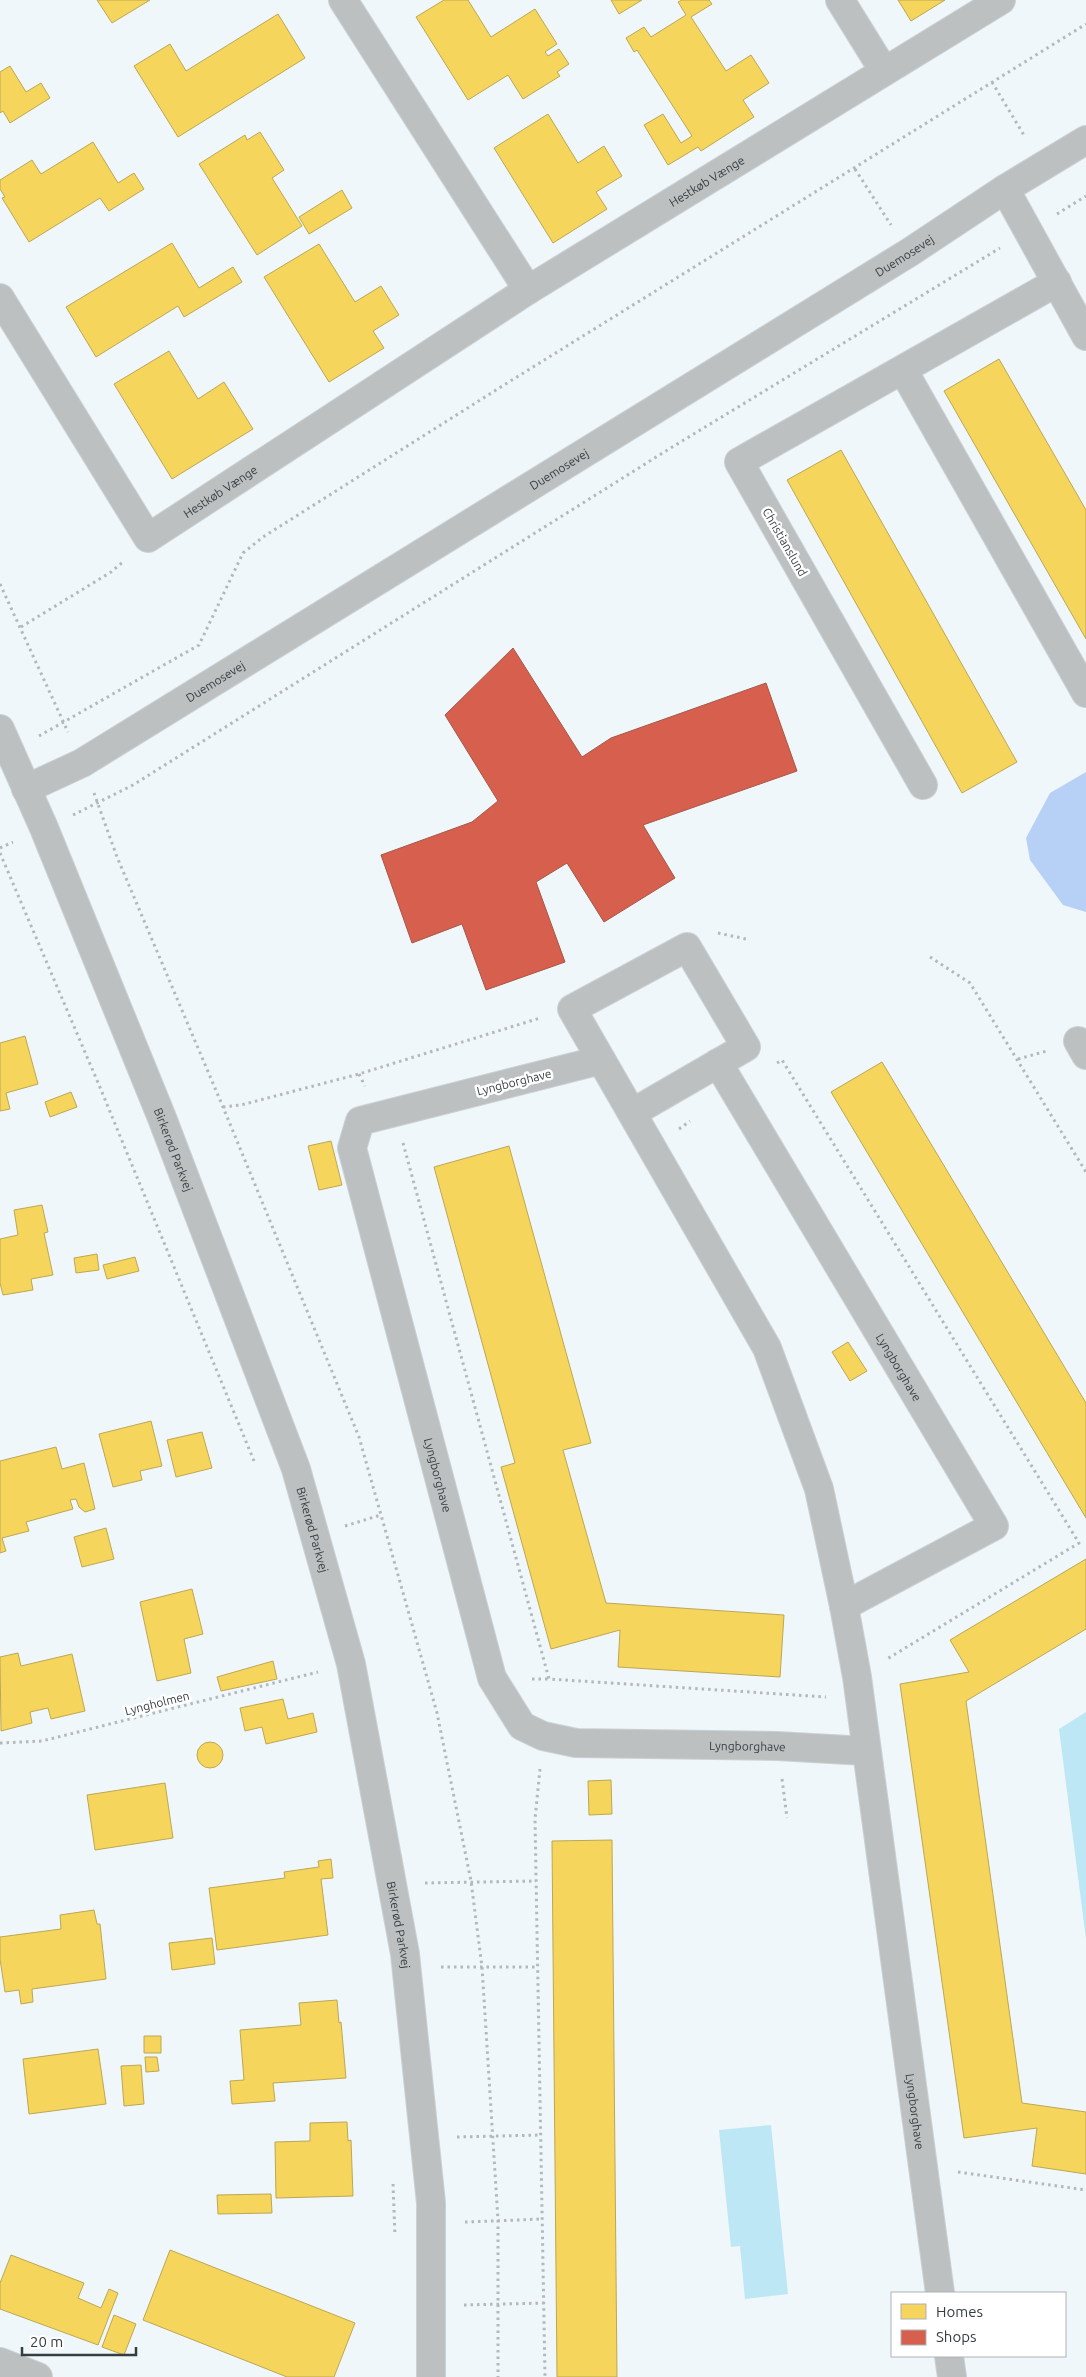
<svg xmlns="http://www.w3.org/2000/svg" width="1086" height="2377" font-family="Ubuntu,sans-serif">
<rect width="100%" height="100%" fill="#eff7fa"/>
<path fill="#bde7f4" d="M1086,1712V1939L1059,1729Z
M771,2125L788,2294L745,2299L740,2246L731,2247L719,2130Z"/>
<path fill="#b7d1f6" d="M1086,772V912L1063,905L1030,860L1026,838L1050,793Z"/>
<path fill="#f6d55c" stroke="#bca754" d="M97,0H150L112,23Z
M444,0H468L491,37L535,9L557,44L545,52L548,56L559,49L569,64L557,72L560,76L523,99L508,75L468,100L416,17Z
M611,0H642L619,14Z
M682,0H709L712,4L691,17L726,71L751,55L769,83L743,100L754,117L701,151L698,147L668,165L644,125L663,114L681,143L692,136L637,50L634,52L626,38L644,27L651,37L686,15L678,2Z
M898,0H945L911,21Z
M278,14L305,58L178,137L134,66L170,44L186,71Z
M10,66L26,92L41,83L50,98L10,123L3,111L0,113V72Z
M548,114L578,163L604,146L622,176L596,192L607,209L553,243L494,148Z
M260,132L284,170L272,178L302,226L257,255L199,164L245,135L247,140Z
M93,142L118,183L134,173L144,189L109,211L100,198L29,242L2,198L5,197L0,189V180L32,160L41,174Z
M342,190L352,208L309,234L299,217Z
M172,243L199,288L233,267L242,282L184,317L178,306L96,357L66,307Z
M319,244L355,302L381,286L399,315L373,331L384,348L329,382L264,277Z
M169,351L198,399L224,382L253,429L172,479L114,384Z
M999,359L1086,510V639L944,391Z
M841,450L1017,762L962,793L787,480Z
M25,1036L38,1084L6,1093L10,1109L0,1111V1043Z
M882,1062L1086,1403V1518L831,1092Z
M71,1092L77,1107L50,1117L45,1102Z
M331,1141L342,1185L319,1190L308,1146Z
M509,1146L591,1443L563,1450L606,1603L784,1615L780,1677L618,1667L620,1630L551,1649L501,1467L515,1463L434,1167Z
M42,1205L48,1232L44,1233L53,1275L31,1279L33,1290L3,1295L0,1283V1239L18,1235L14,1210Z
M97,1254L99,1270L76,1273L74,1258Z
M135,1257L139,1271L107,1279L103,1265Z
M848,1342L867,1371L850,1381L832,1352Z
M151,1421L162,1466L140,1471L142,1480L113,1487L99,1434Z
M202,1432L212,1468L176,1477L167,1440Z
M56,1447L62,1469L84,1463L95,1509L85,1512L79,1507L76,1499L70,1500L73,1509L26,1522L29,1531L2,1538L6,1551L0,1553V1461Z
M106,1528L114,1559L82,1567L74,1537Z
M1086,1559V1629L966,1701L1022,2103L1086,2112V2174L1032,2166L1037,2128L964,2138L900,1684L969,1672L950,1640Z
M192,1589L203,1634L184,1639L191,1673L157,1681L140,1602Z
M18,1653L21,1666L72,1654L85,1711L51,1719L48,1708L30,1712L32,1723L1,1731L0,1657Z
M273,1661L277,1679L221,1691L217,1677Z
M283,1699L288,1719L313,1713L317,1732L266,1744L262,1727L245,1731L240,1708Z
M197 1755a13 13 0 1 1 26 0a13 13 0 1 1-26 0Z
M611,1780L612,1814L589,1815L588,1781Z
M165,1783L173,1838L95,1850L87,1795Z
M612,1840L617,2377H557L552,1841Z
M331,1859L333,1878L321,1879L328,1935L217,1950L209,1888L285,1878L284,1872L319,1867L318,1861Z
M94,1910L97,1924H100L106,1979L32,1989L33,2002L21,2004L19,1990L5,1992L0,1959V1937L61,1929L60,1915Z
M212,1938L215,1964L172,1970L169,1943Z
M337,2000L339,2023L341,2022L346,2078L273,2083L275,2101L232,2104L230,2081L244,2080L240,2030L301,2025L299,2003Z
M144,2036H161V2053H144Z
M98,2049L106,2104L29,2114L23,2059Z
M145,2057H157L159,2071L146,2072Z
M141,2065L144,2104L124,2106L121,2066Z
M347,2122L348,2141L351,2140L353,2196L276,2198L275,2142L310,2141V2123Z
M271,2194L272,2213L218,2214L217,2195Z
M170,2250L355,2323L334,2377H287L143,2320Z
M11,2255L84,2283L78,2298L101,2308L109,2289L118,2293L98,2345L0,2309V2283Z
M114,2315L136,2324L124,2355L102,2347Z"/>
<path fill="#d6604d" stroke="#a65649" d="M513,648L582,757L611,738L766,683L797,771L643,825L675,878L604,922L567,863L536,882L565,962L486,990L462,924L412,943L381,855L472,822L498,801L445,715Z"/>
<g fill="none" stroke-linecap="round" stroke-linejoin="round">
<g stroke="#cbd1d4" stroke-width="30">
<g id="minor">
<path d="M343,0L528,290"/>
<path d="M840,0L884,71"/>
<path d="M1005,189L1086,336"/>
<path id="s1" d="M0,298L148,538L528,290L1001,0"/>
<path d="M903,370L1086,693"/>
<path d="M923,785L739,462L1057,282"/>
<path d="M1078,1041L1086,1055"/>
<path id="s2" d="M601,1060L360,1121L352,1148L492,1678L522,1726L543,1736L576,1743L777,1746L866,1751"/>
<path id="s3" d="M718,1063L994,1526L844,1606"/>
<path id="s4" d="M632,1113L746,1047L687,947L572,1009L767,1348L819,1489L844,1606L857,1677L940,2293"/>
<path d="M949,2356L952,2377"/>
</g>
</g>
<g stroke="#cbd1d4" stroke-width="30">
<g id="tertiary">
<path id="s5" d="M0,729L44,828L162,1118L296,1469L351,1664L405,1954L431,2203V2377"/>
<path id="s6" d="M26,789L82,763L910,252L1005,189L1086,140"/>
<path d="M0,2362L38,2377"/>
</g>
</g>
<path stroke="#b4b8ba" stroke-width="3" stroke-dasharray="2.5 4" stroke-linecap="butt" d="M992,82L1025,137
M855,169L891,225
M1057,214L1086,196
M0,584L68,732
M21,627L111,572L124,561
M39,736L199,645L243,553L263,537L504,385L1086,24
M94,793L117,857L223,1107L359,1437L437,1713L471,1881L482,1967L498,2220V2377
M73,815L133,785L669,449L1000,248
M0,848L13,842
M0,853L99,1085L254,1461
M718,933L746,939
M930,957L970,983L1086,1172
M1018,1059L1047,1051
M777,1063L782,1060L1079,1543L887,1659
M359,1074L365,1086
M223,1107L241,1105L359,1074L540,1018
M679,1129L690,1121
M403,1143L549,1679L826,1697
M345,1526L381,1515
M532,1679H549
M0,1743L42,1741L318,1672
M540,1769L535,1819L545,2377
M782,1779L787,1818
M425,1883L536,1881
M441,1967H538
M457,2137L541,2135
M958,2172L1086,2190
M393,2184L395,2236
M465,2222L542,2219
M464,2305L544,2303"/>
<use href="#minor" stroke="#bdc0c1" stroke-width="28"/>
<use href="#tertiary" stroke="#bdc0c1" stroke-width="28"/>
</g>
<g text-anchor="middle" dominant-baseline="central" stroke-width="5" stroke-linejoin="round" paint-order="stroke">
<g font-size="12" fill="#363d40" stroke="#fff">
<text stroke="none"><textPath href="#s1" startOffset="945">Hestkøb Vænge</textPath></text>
<text stroke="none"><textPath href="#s6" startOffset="1028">Duemosevej</textPath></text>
<text stroke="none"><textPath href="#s6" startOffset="622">Duemosevej</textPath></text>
<text stroke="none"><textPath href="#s1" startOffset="368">Hestkøb Vænge</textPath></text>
<text transform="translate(785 542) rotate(60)">Christianslund</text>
<text stroke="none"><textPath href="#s6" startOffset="218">Duemosevej</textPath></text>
<text transform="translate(514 1082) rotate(-14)">Lyngborghave</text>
<text stroke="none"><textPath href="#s5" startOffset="455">Birkerød Parkvej</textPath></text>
<text stroke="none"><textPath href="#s3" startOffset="354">Lyngborghave</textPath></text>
<text stroke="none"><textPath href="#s2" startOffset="615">Lyngborghave</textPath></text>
<text stroke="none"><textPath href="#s5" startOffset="860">Birkerød Parkvej</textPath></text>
<text transform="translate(157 1703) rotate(-14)">Lyngholmen</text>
<text stroke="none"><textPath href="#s2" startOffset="1110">Lyngborghave</textPath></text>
<text stroke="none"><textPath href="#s5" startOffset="1265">Birkerød Parkvej</textPath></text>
<text stroke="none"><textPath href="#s4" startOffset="1550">Lyngborghave</textPath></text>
</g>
</g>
<rect x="891" y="2292" width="175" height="65" fill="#ffffff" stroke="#afb1b3"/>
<rect x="901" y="2304" width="25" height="15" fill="#f6d55c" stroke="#afb1b3"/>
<text x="936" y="2317" font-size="15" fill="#363d40">Homes</text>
<rect x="901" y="2330" width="25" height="15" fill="#d6604d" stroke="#afb1b3"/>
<text x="936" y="2342" font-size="15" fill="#363d40">Shops</text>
<path d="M22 2347v8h114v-8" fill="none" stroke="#363d40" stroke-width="2.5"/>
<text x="30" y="2347" font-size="15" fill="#363d40" stroke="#ffffff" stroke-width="4" paint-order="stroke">20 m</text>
</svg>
